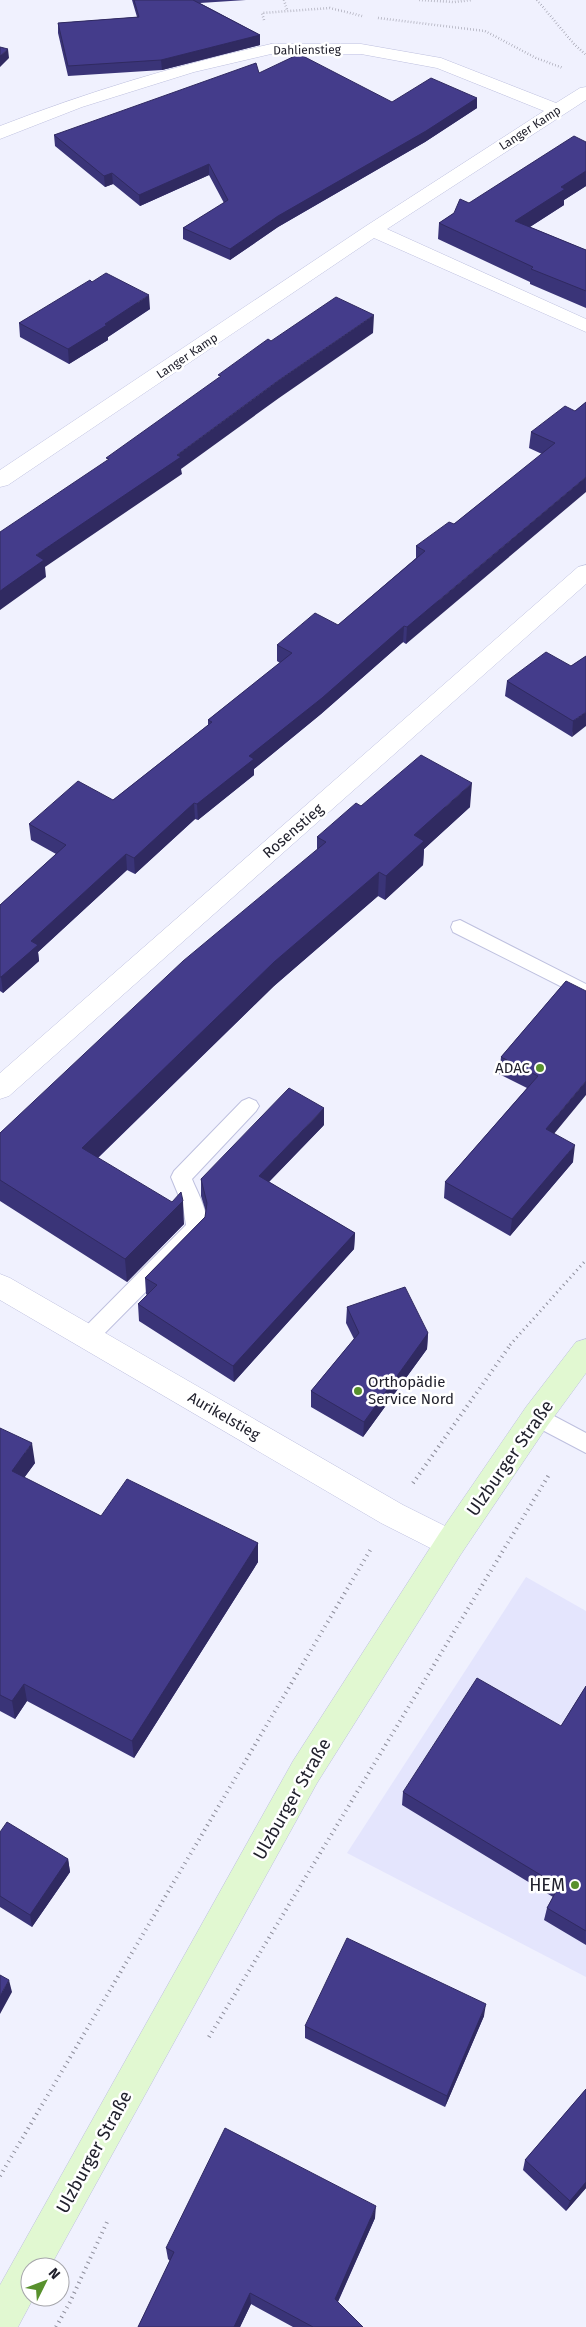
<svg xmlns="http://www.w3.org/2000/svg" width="586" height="2327" font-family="'Fira Sans',sans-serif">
<rect width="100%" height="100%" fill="#f0f1fe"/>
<path fill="#e4e5fd" d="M526,1577L586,1611V1977L347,1853Z"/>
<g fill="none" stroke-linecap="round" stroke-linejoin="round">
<g stroke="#bec0df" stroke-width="2">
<path id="service" d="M460,920L586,984V999L453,932L451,927L453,922Z
M249,1098L256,1101L259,1106L256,1111L192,1179C198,1194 212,1217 204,1233L95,1343L88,1346L81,1343L77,1337L81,1331L186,1225L183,1206L171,1177L174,1171L242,1101Z
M537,1407L586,1433V1453L529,1423L526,1416L529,1409Z"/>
</g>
<g stroke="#bec0df" stroke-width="1">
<path id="minor" d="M271,44H361L441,58L556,103L580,88L586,87V100L387,229L586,319V332L374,238L8,485L0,487V470L366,226L544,111L437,68L361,54H271L194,72L82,107L0,139V126C90,91 177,65 271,44Z
M586,565V584L9,1096L0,1099V1073L578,567Z
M0,1274L10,1278L403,1505L461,1534L465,1544L461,1554L450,1558L381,1523L0,1300Z"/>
</g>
<g stroke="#bec0df" stroke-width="1">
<path id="secondary" d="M586,1339V1373L548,1425L461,1554L317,1783L50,2267H30V2297H34L18,2327H0V2285L293,1761L439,1534L526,1407L576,1342Z"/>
</g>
<path stroke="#8d8d9a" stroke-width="2.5" stroke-dasharray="0.5 2.5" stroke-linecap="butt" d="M284,0L287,10
M419,0L454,2L472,0
M537,0L574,44L586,55
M378,18L485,31L536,58L563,68
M264,20L262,13L330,8L362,16"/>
<path stroke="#8d8d9a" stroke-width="3" stroke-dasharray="1 4" stroke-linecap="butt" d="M510,1345L586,1260"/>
<path stroke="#8d8d9a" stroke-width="4" stroke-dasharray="1 4.5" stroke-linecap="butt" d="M413,1483L511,1344
M209,2037L550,1473
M0,2176L372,1547
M56,2327L70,2302L107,2222"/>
<use href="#service" fill="#fff" fill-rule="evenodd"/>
<use href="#minor" fill="#fff" fill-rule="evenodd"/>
<use href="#secondary" fill="#e1f8d1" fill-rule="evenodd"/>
</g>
<path fill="#3a3478" d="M132,0H246L200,3L260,35V45L162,70L68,76L58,33V23L137,17Z
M259,73L392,102L477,98V108L425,142L278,227L230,260L183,239V228L224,203L209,175L140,206L113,184L105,187L55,146L54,135Z
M586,142V186L564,200V205L530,227L586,250V308L530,284V282L438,239L439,223L469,203Z
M92,282L150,309L108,337V340L69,364L20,337L19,323Z
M586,402L406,644L403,642L321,714L254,769V775L198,820L195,819L135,874L127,870L38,952L39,961L3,993L0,991V905L56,854L31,840L29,824L113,800L208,725V720L280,663L277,661V645L338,625L416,558V546L454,524L542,454L529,448L531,432L575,411Z
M586,656L572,737L505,696L507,681L571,666Z
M361,806L470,807L424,849L423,865L385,900L378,896L274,986L98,1158L184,1224L127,1282L0,1201V1133L317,850V837Z
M566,981L554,1134L573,1162L510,1236L444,1198L445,1182L527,1088L499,1074L501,1057Z
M324,1125L269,1182L355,1233L354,1249L234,1382L139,1321L138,1304L147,1295L146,1294L145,1278L205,1217L206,1212L201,1196V1179Z
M347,1307L428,1333L427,1349L363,1437L311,1407V1391L354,1339L346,1323Z
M0,1428L35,1463L24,1478L101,1516L258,1543V1562L134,1758L27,1701L15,1719L0,1711Z
M586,1686V1945L544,1920L547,1908L553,1897L402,1805L403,1792L561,1726Z
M0,1832L68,1859L70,1872L32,1927L0,1907Z
M484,2016L445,2107L305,2038V2026Z
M586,2089V2188L566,2211L523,2170L525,2160Z
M375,2218L338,2302L363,2327H293L251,2304L240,2327H138L170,2261L168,2259L166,2248Z"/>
<path fill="#302a61" d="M260,35V45L162,70L161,60Z
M8,49L9,58L0,67V56Z
M477,98V108L425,142L278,227L230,260V249L278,216Z
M209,164V175L140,206L139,195Z
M586,171V186L564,200V205L514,237L515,221L561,187Z
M112,173L113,184L105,187L104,176Z
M149,295L150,309L108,337V340L69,364L68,349Z
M374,315L373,333L279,398L181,469L182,474L45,567L46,577L0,610V591L36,555L177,455L279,380Z
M586,477V492L406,644L407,627Z
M404,626L403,642L321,714L254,769V775L198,820L197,804L249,756Z
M586,712V726L572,737L573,721Z
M472,783L470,807L424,849L423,865L385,900L386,876L414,835Z
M194,803L195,819L135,874L134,858Z
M126,854L127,870L38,952L39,961L3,993L1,977L31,941Z
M379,872L378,896L274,986L84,1171L82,1148L274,962Z
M586,1081V1095L544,1146L546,1129Z
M324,1108V1125L259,1192V1176Z
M575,1145L573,1162L510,1236L512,1219Z
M183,1201L184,1224L127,1282L125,1259Z
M355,1233L354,1249L234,1382L233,1366Z
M428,1333L427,1349L363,1437L364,1422Z
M32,1443L35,1463L15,1490L12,1471Z
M258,1543V1562L134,1758L132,1741Z
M24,1684L27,1701L15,1719L12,1701Z
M68,1859L70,1872L32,1927L30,1915Z
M9,1980L12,1992L0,2014V1996Z
M486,2004L484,2016L445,2107L447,2096Z
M586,2182V2188L566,2211L570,2201Z
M376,2206L375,2218L334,2310L335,2299Z
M250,2293L251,2304L240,2327H234Z"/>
<path fill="#443c8b" stroke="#302a61" d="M134,0H193L260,35L161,60L68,66L58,23L139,17Z
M0,47L8,49L0,56Z
M299,54L392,102L431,78L477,98L426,131L278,216L230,249L183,228L228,200L209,164L139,195L112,173L104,176L54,135L256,63L259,73Z
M574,136L586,142V171L561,187L565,189L515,221L586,250V291L531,269L533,267L439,223L454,213L460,199L469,203Z
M106,273L149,295L105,324L107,325L68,349L19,323L90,280L92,282Z
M336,297L374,315L279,380L177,455L181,457L36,555L44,560L0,591V532L109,459L106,458L221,376L218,375L268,339L271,341Z
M586,402V477L407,627L404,626L322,698L249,756L254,759L197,804L194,803L134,858L126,854L31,941L38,945L1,977H0V905L66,845L29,824L78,781L113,800L212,722L208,720L292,653L277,645L315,613L338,625L425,551L416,546L449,522L454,524L555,443L531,432L565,406L575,411Z
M546,652L571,666L586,656V712L573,721L507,681Z
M421,755L472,783L414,835L424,841L386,876L379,872L274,962L82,1148L172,1202L181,1192L183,1201L125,1259L0,1180V1133L183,961L326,842L317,837L356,803L361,806Z
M566,981L586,991V1081L546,1129L575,1145L512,1219L445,1182L538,1076L501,1057Z
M289,1088L324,1108L259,1176L355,1233L233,1366L138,1304L157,1285L145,1278L205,1217L207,1203L201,1179Z
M405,1287L428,1333L364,1422L311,1391L359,1333L347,1307Z
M0,1428L32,1443L12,1471L101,1516L127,1479L258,1543L132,1741L24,1684L12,1701L0,1695Z
M477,1678L561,1726L586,1686V1931L547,1908L559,1886L403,1792Z
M7,1822L68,1859L30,1915L0,1896V1832Z
M347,1938L486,2004L447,2096L305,2026Z
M0,1975L9,1980L0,1996Z
M586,2089V2182L570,2201L525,2160Z
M225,2128L376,2206L335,2299L363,2327H313L250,2293L234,2327H138L174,2252L166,2248Z"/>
<g fill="#58912d" stroke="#fff" stroke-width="2">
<circle cx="540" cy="1068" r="5"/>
<circle cx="358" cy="1391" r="5"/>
<circle cx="575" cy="1885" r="5"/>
</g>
<g text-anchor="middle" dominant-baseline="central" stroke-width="5" stroke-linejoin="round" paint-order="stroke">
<g font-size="12" fill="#21212d" stroke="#fff">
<text transform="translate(307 50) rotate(-1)">Dahlienstieg</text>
<text transform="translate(530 128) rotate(-33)">Langer Kamp</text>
<text transform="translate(187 356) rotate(-34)">Langer Kamp</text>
</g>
<g font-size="15" fill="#21212d" stroke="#fff">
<text transform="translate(293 831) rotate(-41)">Rosenstieg</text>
<text transform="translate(224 1416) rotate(30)">Aurikelstieg</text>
</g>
<g font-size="15" fill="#21212d" stroke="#fff" text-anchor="end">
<text x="530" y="1068">ADAC</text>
<text x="368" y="1382" text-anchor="start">Orthopädie<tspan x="368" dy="17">Service Nord</tspan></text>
</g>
<g font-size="18" fill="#21212d" stroke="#fff">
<text transform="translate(510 1458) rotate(-55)">Ulzburger Straße</text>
<text transform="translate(292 1799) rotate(-60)">Ulzburger Straße</text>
<text transform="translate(94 2152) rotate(-61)">Ulzburger Straße</text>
</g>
<g font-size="18" fill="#21212d" stroke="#fff" text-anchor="end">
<text x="565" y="1885">HEM</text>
</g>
</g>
<g transform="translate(45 2282) rotate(48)"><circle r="24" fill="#ffffff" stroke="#a6a6ab"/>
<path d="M0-4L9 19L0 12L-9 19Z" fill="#58912d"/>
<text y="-8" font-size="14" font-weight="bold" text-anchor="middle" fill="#21212d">N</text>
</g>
</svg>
